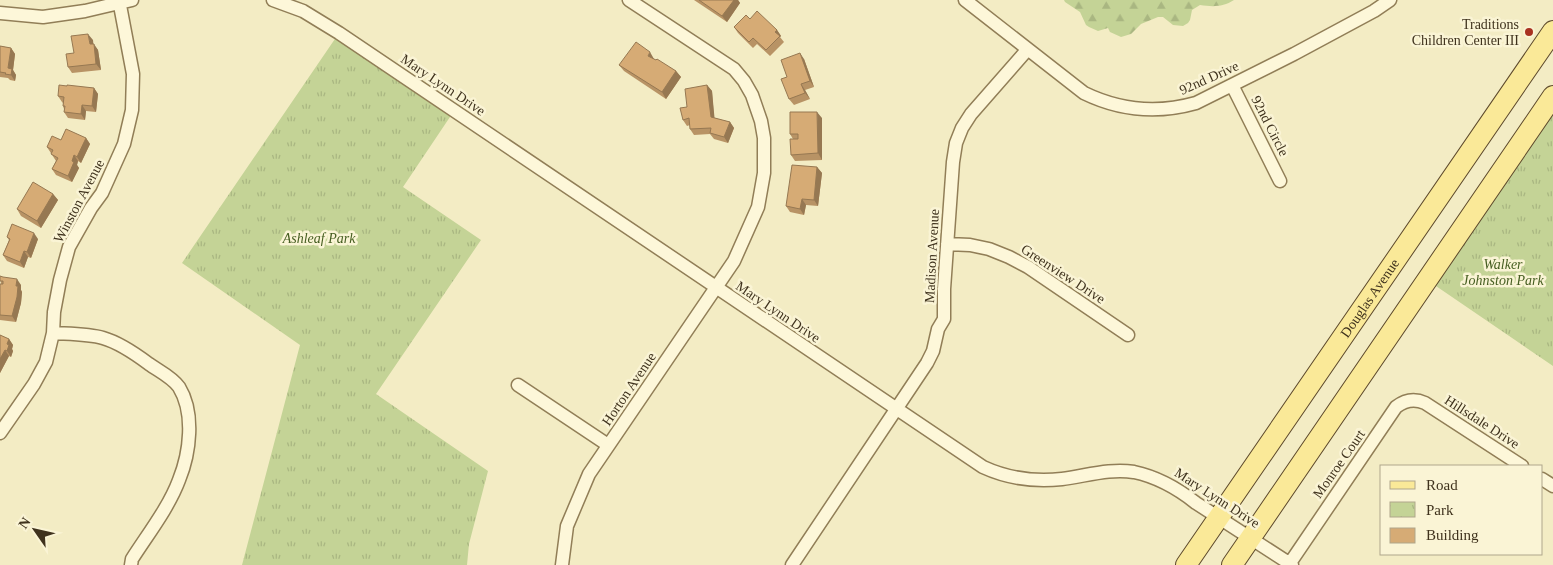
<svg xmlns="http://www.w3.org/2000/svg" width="1553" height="565" font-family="Georgia,serif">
<defs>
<pattern id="forest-firs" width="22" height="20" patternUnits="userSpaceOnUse" patternTransform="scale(1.25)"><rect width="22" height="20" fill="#c4d396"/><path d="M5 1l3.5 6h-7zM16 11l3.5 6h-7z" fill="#a9b681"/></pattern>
<pattern id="park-tufts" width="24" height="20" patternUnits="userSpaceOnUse" patternTransform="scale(1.25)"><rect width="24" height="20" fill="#c4d396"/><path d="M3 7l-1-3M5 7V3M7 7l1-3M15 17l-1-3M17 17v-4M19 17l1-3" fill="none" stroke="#a9b681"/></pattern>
</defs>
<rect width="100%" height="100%" fill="#f3ecc4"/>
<path fill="url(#forest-firs)" d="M1064,0H1234C1223,7 1213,7 1200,5L1192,10L1190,20L1188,23L1183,26L1173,25L1163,17H1158L1141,24L1131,34L1121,37L1110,32L1108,28L1098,31L1089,27L1086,25L1080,12L1065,2Z"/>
<path fill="url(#park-tufts)" d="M339,33L454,111L403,187L481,240L376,394L488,471L469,544L467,565H242L300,345L182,263Z
M1553,110V366L1433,284Z"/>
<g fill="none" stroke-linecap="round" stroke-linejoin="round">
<g stroke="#917e57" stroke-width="15">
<path id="minor" d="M273,0L303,11L339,33L983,467C1007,478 1035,482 1062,479C1086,476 1110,468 1134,472C1158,477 1177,488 1196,503L1292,565
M965,0L1084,93C1119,110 1157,114 1196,103L1294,54L1374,11L1390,0
M0,13L43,17L85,11L132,0
M1232,85L1280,181
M947,244L970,245L989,249L1009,257L1028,267L1128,335
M53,333C68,334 89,334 103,338C117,342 137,355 149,364C159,371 172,377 179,387C195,413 190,453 179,480C169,507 148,534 132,559L131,565
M518,385L608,445
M0,433L34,384L46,362L53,333L54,312L60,280L69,247L91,208L102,193L124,144L132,110L133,74L119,0
M1542,479L1553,486
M1290,563L1396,407C1405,400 1414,398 1425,403L1522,466
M562,565L567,526L589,474L734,261L758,207L764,173V138L761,121L752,95L744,81L734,69L629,0
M792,565L927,363L933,351L938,329L944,319V289L953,162L956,143L962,128L971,114L1027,50"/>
</g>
<g stroke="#5e4a2c" stroke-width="22">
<g id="primary">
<path id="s1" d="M1186,565L1553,31"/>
<path d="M1232,565L1553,96"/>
</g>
</g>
<use href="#minor" stroke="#fdf7d9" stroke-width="12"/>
<use href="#primary" stroke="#fae998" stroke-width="20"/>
</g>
<path fill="#b89365" d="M694,0H738L740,3L727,22Z
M750,19L777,30L781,36L780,37L784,42L770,56L757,44L753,48L738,33L734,27Z
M93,40V44L98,50L101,70L72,73L68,67L74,53Z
M0,46L11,48L15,54L13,70L16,75L15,81L10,80L8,78L0,77Z
M654,59L676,71L681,77L666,99L624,71L619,65Z
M804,59L814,87L805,90L810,99L794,105L789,99L787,77Z
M707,85L712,91L714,118L730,122L734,128L728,143L714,139L710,134L694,135L690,129V125L687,126L683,120L687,107Z
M67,86L94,88L98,94L96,112L86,111L85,120L68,118L64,112V109L63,106V103L62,102L58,96Z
M822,118V160L795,161L791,155L793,139L790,134Z
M86,138L90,144L81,163L78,161L77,165L79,168L72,182L56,175L52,169L56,161L47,147L61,140Z
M817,167L822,173L818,206L806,205L804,215L790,212L786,206Z
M53,194L58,200L41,228L21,216L17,209Z
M7,237L38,239L31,258L28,257L24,268L7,261L3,255L9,240Z
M0,276L21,285V290L22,292L21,303L16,322L0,320V284H1Z
M0,335L9,339L13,345L12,349L13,351L11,357L9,356L0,373Z"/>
<path fill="#967852" d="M734,0H738L740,3L727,22L722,16Z
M777,30L781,36L780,37L775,32Z
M88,34L93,40L94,50L90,44Z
M94,44L98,50L101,70L96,64Z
M11,48L15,54L13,70L16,75L15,81L11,75L8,68Z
M650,52L654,59L652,62L648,56Z
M800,53L804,59L814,87L810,81Z
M676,71L681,77L666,99L662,92Z
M801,84L805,90L810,99L805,93Z
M707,85L712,91L715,123L711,117Z
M94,88L98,94L96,112L92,106Z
M82,105L86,111L85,120L81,114Z
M817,112L822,118V160L818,153Z
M730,122L734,128L728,143L724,137Z
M86,138L90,144L81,163L77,157Z
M74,155L78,161L77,165L79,168L72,182L68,176L72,161Z
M817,167L822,173L818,206L814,200Z
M53,194L58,200L41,228L37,221Z
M802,199L806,205L804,215L800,209Z
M34,233L38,239L31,258L27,252Z
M24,251L28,257L24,268L20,262Z
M17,279L21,285V290L22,292L21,303L16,322L12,316Z
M9,339L13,345L12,349L13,351L11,357L7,351V344Z
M5,350L9,356L0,373V359Z"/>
<path fill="#d6ab75" stroke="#967852" d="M699,0H734L722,16Z
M757,11L777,30L775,32L780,36L766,50L753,38L749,42L734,27L746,15L750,19Z
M88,34L90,44H94L96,64L68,67L66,54L74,53L71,36Z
M636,42L650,52L648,56L656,60L657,59L676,71L662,92L619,65Z
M0,46L11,48L8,68L12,69L11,75L5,74L6,73L0,72Z
M800,53L810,81L801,84L805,93L789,99L781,79L787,77L781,60Z
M59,85L67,86V85L94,88L92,106L82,105L81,114L64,112L65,106H63L64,97L58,96Z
M707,85L711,117L730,122L724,137L710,133L711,128L690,129L689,118L683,120L680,108L687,107L685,89Z
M790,112H817L818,153L791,155L790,139H798V134H790Z
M66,129L86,138L77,157L74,155L72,161L74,162L68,176L52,169L58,158L51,154L53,150L47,147L52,136L61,140Z
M792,165L817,167L814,200L802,199L800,209L786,206Z
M33,182L53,194L37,221L17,209Z
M12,224L34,233L27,252L24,251L20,262L3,255L10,239L7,237Z
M0,276L3,277L17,279L16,286H18L17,297L12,316L0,315V284H3V281H0Z
M0,335L9,339L7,344L9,345L7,351L5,350L0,359Z"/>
<circle fill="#a83120" stroke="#faf4d5" stroke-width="2" cx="1529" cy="32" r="5"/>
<g text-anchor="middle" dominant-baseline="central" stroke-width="5" stroke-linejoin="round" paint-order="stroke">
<g font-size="14" fill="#3f321d" stroke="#faf4d5" text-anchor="end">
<text x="1519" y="24">Traditions<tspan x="1519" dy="16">Children Center III</tspan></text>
</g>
<g font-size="14" fill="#3f321d" stroke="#faf4d5">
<text transform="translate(1209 78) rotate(-24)">92nd Drive</text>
<text transform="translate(443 85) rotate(34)">Mary Lynn Drive</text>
<text transform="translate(1270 126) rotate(63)">92nd Circle</text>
<text transform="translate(79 201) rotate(-62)">Winston Avenue</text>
<text transform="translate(932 256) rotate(-87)">Madison Avenue</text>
<text transform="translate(1063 274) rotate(33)">Greenview Drive</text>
<text stroke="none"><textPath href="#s1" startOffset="324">Douglas Avenue</textPath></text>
<text transform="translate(778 312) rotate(34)">Mary Lynn Drive</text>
<text transform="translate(629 389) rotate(-56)">Horton Avenue</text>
<text transform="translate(1482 422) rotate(33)">Hillsdale Drive</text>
<text transform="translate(1339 464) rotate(-55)">Monroe Court</text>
<text transform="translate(1217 498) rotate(33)">Mary Lynn Drive</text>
</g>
<g font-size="14" font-style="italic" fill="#465e21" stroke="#faf4d5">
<text x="319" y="238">Ashleaf Park</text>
<text x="1503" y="264">Walker<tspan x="1503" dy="16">Johnston Park</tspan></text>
</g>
</g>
<rect x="1380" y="465" width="162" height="90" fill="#faf4d5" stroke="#afa68b"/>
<rect x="1390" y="481" width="25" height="8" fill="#fae998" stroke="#afa68b"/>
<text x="1426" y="490" font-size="15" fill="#3f321d">Road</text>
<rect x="1390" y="502" width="25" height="15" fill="url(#park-tufts)" stroke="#afa68b"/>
<text x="1426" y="515" font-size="15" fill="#3f321d">Park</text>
<rect x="1390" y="528" width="25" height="15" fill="#d6ab75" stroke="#afa68b"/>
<text x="1426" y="540" font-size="15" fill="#3f321d">Building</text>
<g transform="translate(35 530) rotate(304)" stroke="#faf4d5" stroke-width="4" paint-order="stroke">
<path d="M0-4L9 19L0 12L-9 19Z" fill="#3f321d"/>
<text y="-8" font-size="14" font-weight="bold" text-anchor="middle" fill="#3f321d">N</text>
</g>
</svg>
